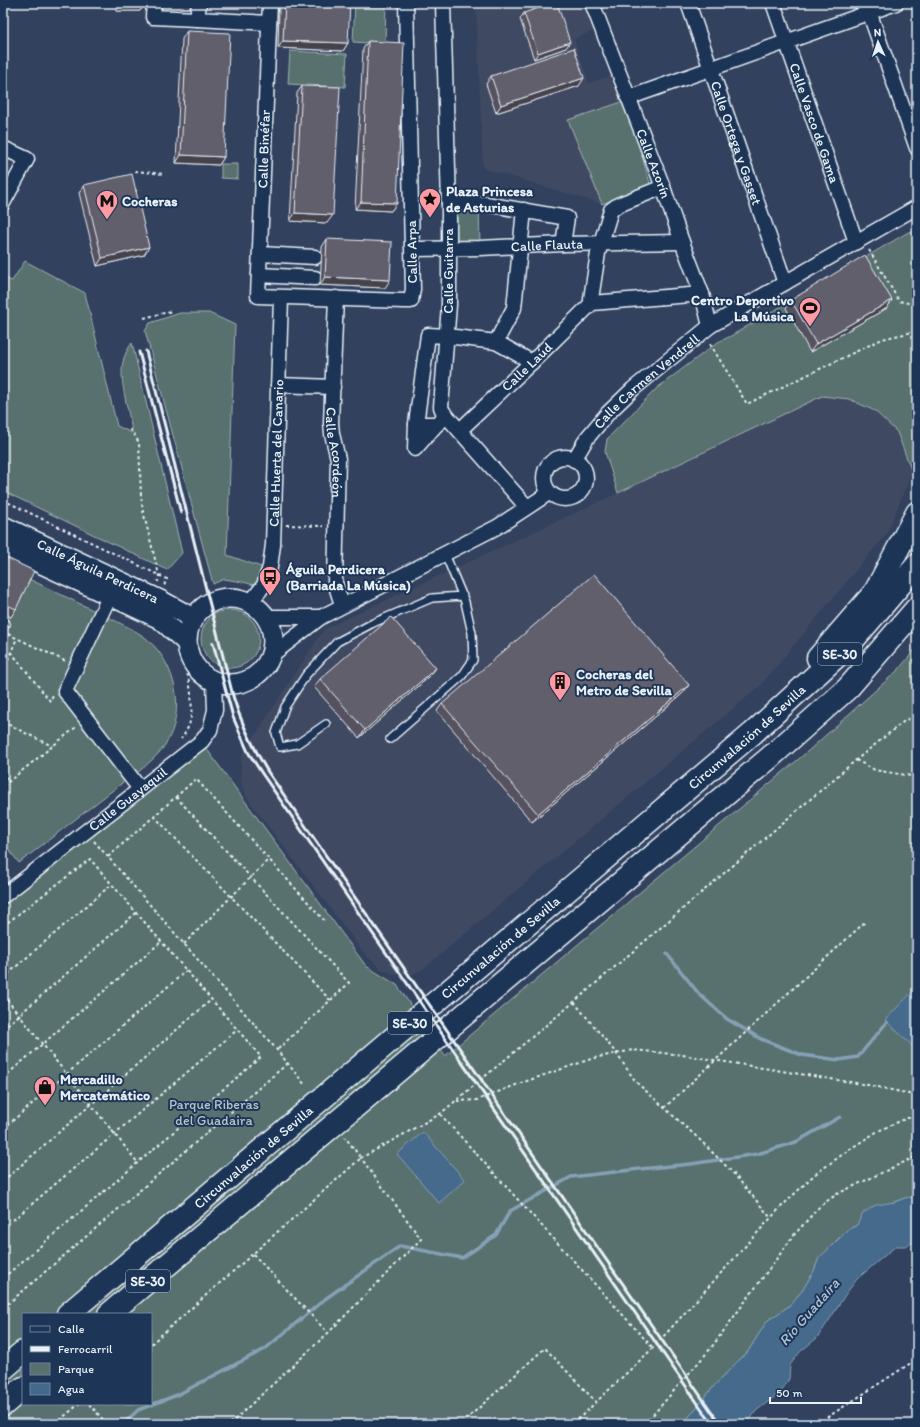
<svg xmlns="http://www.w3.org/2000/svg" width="920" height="1427" font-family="Itim,sans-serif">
<rect width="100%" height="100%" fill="#32415e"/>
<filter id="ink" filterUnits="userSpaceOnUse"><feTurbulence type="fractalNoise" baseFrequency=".025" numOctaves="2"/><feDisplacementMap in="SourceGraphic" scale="8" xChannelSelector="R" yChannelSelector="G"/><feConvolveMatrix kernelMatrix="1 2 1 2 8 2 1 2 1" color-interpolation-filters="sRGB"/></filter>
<g filter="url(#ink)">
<path fill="#404a62" d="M476,3L510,5L522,3H585L596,30L574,39L589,83L616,74L651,186L602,204L483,168Z
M822,396L849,399L875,411L897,432L912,472L887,533L760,686L422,970L413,974H393L381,969L365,954L247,798L241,783V757L324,629L687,461Z"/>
<path fill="#58716e" stroke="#a0b1b3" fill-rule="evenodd" d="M355,3H386L385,44L353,42Z
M290,51L347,54L345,87L288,84Z
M625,101L651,186L602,204L568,120Z
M221,164H238V179L221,178Z
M449,203L479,204L480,248H449Z
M917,227V468L912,472L897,432L875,411L849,399L822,396L618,493L605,452L607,439L657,388L718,342L729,337Z
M25,261L85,293L117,426L132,433C130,411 115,374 126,353C127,350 130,346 132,343L182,553L167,570L3,491V277L12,281Z
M180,313H209L235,325L227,555L264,568L258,586L243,582L224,579L213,584L145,331L150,323Z
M29,579L97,612L58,693L126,780L19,863L3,842V628H5Z
M201 639a29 29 0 1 1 58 0a29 29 0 1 1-58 0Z
M106,616C119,623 136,630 147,639C176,664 187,711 165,745C157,757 146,765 135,775L72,691Z
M917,647V1197L905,1198L864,1213L857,1225L847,1230L819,1258L814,1271L802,1291L789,1306L767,1321L747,1353L736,1363L715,1385L683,1424H3V904L206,748L366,966L397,985L445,1056L807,752L898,670ZM23,1314H151V1404H23Z"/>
<path fill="#446a8b" stroke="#86a0b7" d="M917,987V1050L885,1020Z
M423,1132L465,1180L439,1203L397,1154Z
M912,1197H917V1241L905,1246H896L857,1279L845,1295L832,1316L817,1338L800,1352L790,1365L789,1379L781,1392L756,1411L747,1424H683L715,1385L736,1363L747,1353L767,1321L789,1306L802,1291L814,1271L819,1258L848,1230L857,1225L863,1213L876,1205L895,1202L905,1198Z"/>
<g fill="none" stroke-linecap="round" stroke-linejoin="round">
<path stroke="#86a0b7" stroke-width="3.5" d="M667,954L699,994L727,1019L761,1039L802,1055L839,1060L858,1057L887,1022
M123,1424L138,1410L177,1395L265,1349L325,1299L400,1246L462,1258L496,1235L510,1211L571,1177L640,1169L691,1164L757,1154L796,1142L840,1117"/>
<g stroke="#e8f1f8" stroke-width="10">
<path id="lane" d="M3,622L6,624
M326,724L297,744L280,747L276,733L285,707L306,675L337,642L373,623L432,598L463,596
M390,739L462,676L473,660L472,633L465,602L445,554"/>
</g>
<g stroke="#e8f1f8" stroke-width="17">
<g id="street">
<path d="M154,3L153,17L197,19"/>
<path d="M199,3L197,19L269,23"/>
<path d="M270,3L258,296L403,301H411L413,289L406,3"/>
<path d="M443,3L449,203V305L441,407L443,412L527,507"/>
<path id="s1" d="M592,3L663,187L682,242L702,294L710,326"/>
<path id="s2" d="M688,3L785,283"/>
<path id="s3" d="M773,3L856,242"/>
<path d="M866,3L917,148"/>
<path d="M628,98L896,3"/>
<path d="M3,148L27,159L3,203"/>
<path d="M449,203L486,204L567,218L563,244"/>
<path id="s4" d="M413,249L480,248L563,244L682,242"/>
<path d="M260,254L315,257"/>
<path d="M259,275L315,278"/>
<path id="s5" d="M336,298L331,423L332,434L338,459L335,583L342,605"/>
<path d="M592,303L591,299L598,253L611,210L618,205L663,187"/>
<path d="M496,342L514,308L524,210"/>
<path d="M278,385L333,387"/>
<path d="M447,416L437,424H416L428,335L447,336L496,342L532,362"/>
<path d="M416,424L415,449L437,424"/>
<path id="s6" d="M460,430L532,362L592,303L702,294"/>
<circle cx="565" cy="478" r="21"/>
<path id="s7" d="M574,460L587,438L608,413L633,389L710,326L917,207"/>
<path d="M110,595L65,691L140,789"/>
<path id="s8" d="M250,603L264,585L270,567L273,545L281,298"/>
<path d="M266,617H321"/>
<path d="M269,657L321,617L497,527L549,493"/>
<path id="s9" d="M3,896L202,741L210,730L215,710L214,681"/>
</g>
</g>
<g stroke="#e8f1f8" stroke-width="22">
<g id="secondary">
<path id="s10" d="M3,526L160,600L193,618"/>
<path d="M3,546L160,619L187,643"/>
<circle cx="230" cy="641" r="43"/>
</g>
</g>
<g stroke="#e8f1f8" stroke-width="25">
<g id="highway">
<path d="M818,658L875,592L917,513"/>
<path id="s11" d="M68,1314L753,733L849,645L917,565"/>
<path d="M109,1314L768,759L848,688L917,608"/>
<path d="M3,1369L23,1352"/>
<path d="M3,1405L23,1388"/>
</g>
</g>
<path stroke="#e8f1f8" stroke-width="2" stroke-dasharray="3 3" stroke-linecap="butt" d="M135,171L164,174
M134,191L140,190
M869,250L899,301L917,305
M144,318L172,311
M710,344L747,404L882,339L917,331
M130,429L134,434L139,443L141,496L143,511L159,575L158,582
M3,500L167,579L164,586
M286,525L323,526
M8,634L65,661
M11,652L50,701L53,695
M181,657C190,674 195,707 189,725C187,730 184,735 181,739
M3,671L17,638
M3,722L52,746
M3,759L7,782
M856,760L875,770L917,777
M3,786L75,728L74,726
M176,797L349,983L277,1050
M154,816L330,1000
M94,841L277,1050L305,1085
M108,857L196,779L324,920
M3,926L90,859L261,1057L3,1278
M184,944L269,859
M3,978L112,884
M3,995L138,1163
M574,1002L616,1053L636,1082L700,1140L734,1174L771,1218
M3,1029L136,913
M3,1078L161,942
M457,1101L477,1100L521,1083L594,1058L633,1050L683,1055L868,1085L906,1093L917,1097
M664,1108L865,922
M440,1114L653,1348
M3,1129L186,971
M3,1181L211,1000
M13,1220L237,1030
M253,1254L328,1333
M3,1308L288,1063
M151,1344L361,1158L345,1137
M89,1404L107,1424
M55,1424L79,1404
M230,1424L328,1333L421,1239L361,1158L440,1114L574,1002L856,760L903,722L917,714
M461,1424L545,1348L596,1402
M573,1424L653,1348L779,1209L814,1175L850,1149L878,1131L907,1118H917
M645,1424L711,1348L794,1235L820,1206L837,1194L917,1156
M817,1424L917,1359"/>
<use href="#lane" stroke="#1d3557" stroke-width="7"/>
<use href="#street" stroke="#1d3557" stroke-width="14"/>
<use href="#secondary" stroke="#1d3557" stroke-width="19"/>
<use href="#highway" stroke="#1d3557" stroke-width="22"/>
<path stroke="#e8f1f8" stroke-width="3" d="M146,351L233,696C241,724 253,747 268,772L720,1424
M139,352L181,513
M213,643L233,717L248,752L263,775L712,1424"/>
</g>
<path fill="#54515e" stroke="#e8f1f8" d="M115,3H144V5L140,11H116Z
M283,3H285L348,43L343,51L278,48L279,8Z
M524,13L566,48L534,59L520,19Z
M187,31L224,157L219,165L176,163L182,39Z
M368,41L397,203L391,211L355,209L363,49Z
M491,76L579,86L496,113L486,84Z
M302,86L327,223L290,221L297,93Z
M84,185L144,255L97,266L79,193Z
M327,239L385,288L320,285L322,247Z
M791,300H892L887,308L810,352L786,308Z
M3,556L16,609L11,617L3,614Z
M430,676L359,738L314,687L320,679Z
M683,693L532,822L437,711L442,704Z"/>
<path fill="#45424c" stroke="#e8f1f8" d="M120,5H144L140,11H116Z
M283,41L348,43L343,51L278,48Z
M570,42L566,48L534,59L538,53Z
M584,78L579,86L496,113L501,105Z
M181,155L224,157L219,165L176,163Z
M361,202L397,203L391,211L355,209Z
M295,213L333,215L327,223L290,221Z
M149,247L144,255L97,266L102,258Z
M325,277L390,280L385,288L320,285Z
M892,300L887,308L810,352L816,344Z
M436,668L430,676L359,738L365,730Z
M689,685L683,693L532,822L538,814Z"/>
<path fill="#625e6d" stroke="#e8f1f8" d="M120,3H144V5H120Z
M285,3H350L348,43L283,41Z
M553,3H557L570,42L538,53L524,13Z
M187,31L230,33L224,157L181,155Z
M368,41L404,43L397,203L361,202Z
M574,48L584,78L501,105L491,76Z
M302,86L340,87L333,215L295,213Z
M132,174L149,247L102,258L84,185Z
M327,239L392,242L390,280L325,277Z
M865,255L892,300L816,344L791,300Z
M3,556L34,571L16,609L3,603Z
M594,574L689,685L538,814L442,704Z
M391,617L436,668L365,730L320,679Z"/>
</g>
<defs>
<g id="sight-pin" transform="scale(1.15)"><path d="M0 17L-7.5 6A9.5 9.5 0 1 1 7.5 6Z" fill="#ff9aa2" stroke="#1d3557"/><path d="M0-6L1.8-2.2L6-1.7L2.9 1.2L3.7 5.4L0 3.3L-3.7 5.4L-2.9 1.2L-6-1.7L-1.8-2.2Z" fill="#111"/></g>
<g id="metro-pin" transform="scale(1.15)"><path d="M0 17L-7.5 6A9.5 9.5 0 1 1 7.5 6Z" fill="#ff9aa2" stroke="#1d3557"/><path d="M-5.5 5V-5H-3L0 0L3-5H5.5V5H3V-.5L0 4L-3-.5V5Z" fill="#111"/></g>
<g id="stadium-pin" transform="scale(1.15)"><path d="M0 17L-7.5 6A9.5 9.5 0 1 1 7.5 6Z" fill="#ff9aa2" stroke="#1d3557"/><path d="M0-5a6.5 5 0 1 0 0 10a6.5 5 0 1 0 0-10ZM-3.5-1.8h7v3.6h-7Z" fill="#111"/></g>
<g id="bus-pin" transform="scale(1.15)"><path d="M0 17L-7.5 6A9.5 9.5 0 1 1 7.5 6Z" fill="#ff9aa2" stroke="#1d3557"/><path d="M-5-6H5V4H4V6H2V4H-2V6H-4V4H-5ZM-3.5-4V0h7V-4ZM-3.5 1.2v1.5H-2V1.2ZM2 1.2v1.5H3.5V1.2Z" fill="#111"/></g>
<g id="building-pin" transform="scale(1.15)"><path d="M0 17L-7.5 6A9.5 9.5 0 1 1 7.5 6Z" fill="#ff9aa2" stroke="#1d3557"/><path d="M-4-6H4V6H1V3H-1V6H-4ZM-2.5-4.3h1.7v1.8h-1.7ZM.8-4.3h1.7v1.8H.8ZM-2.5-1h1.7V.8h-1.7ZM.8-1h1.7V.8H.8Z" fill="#111"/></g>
<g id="shop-pin" transform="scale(1.15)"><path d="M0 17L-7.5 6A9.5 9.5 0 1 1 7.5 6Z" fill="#ff9aa2" stroke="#1d3557"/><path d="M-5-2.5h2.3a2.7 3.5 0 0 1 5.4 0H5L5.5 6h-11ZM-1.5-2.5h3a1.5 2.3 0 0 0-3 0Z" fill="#111"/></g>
</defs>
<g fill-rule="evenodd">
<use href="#sight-pin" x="430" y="199"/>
<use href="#metro-pin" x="107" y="201"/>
<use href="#stadium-pin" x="810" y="308"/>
<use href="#bus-pin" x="270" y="577"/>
<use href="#building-pin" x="560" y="682"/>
<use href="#shop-pin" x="45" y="1087"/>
</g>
<g text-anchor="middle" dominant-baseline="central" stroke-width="4" stroke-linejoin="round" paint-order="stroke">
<g fill="#1d3557" stroke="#abb9c8" stroke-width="1">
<rect x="818" y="643" width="44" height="22" rx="3"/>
<rect x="388" y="1012" width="44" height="22" rx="3"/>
<rect x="126" y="1270" width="44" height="22" rx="3"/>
</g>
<g font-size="13" font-weight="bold" fill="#e8f1f8">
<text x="840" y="654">SE-30</text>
<text x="410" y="1023">SE-30</text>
<text x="148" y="1281">SE-30</text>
</g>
<g font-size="14" fill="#e8f1f8" stroke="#1d3557">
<text stroke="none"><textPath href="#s3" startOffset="127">Calle Vasco de Gama</textPath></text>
<text stroke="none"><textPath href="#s2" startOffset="148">Calle Ortega y Gasset</textPath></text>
<text transform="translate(264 149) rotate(-88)">Calle Binéfar</text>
<text stroke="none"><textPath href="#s1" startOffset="172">Calle Azorín</textPath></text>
<text stroke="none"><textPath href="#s4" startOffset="134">Calle Flauta</textPath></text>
<text transform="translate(412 252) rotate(-91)">Calle Arpa</text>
<text transform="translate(448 271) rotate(-90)">Calle Guitarra</text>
<text stroke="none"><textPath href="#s6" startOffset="92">Calle Laúd</textPath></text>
<text stroke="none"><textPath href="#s7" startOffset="108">Calle Carmen Vendrell</textPath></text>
<text stroke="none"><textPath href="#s5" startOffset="155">Calle Acordeón</textPath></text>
<text stroke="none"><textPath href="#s8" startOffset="156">Calle Huerta del Canario</textPath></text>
<text stroke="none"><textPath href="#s10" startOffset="105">Calle Águila Perdicera</textPath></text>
<text stroke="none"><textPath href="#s11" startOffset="891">Circunvalación de Sevilla</textPath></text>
<text stroke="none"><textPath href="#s9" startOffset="158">Calle Guayaquil</textPath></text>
<text stroke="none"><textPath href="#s11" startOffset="567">Circunvalación de Sevilla</textPath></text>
<text stroke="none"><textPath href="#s11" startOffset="243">Circunvalación de Sevilla</textPath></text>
</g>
<g font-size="14" font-weight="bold" fill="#e8f1f8" stroke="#1d3557" text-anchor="start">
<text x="446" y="191">Plaza Princesa<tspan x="446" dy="16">de Asturias</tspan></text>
<text x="122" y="201">Cocheras</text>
<text x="794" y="300" text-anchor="end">Centro Deportivo<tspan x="794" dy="16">La Música</tspan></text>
<text x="286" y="569">Águila Perdicera<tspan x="286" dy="16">(Barriada La Música)</tspan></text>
<text x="576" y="674">Cocheras del<tspan x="576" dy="16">Metro de Sevilla</tspan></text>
<text x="60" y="1079">Mercadillo<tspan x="60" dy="16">Mercatemático</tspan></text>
</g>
<g font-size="14" fill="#b6c4c8" stroke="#1d3557">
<text x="214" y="1104">Parque Riberas<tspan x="214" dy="16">del Guadaira</tspan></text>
</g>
<g font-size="15" font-style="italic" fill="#afc2d2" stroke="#1d3557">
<text transform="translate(809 1312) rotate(-49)">Río Guadaíra</text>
</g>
</g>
<rect width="920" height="1427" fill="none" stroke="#1d3557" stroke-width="16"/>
<rect x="8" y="8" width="904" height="1411" fill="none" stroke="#e8f1f8" stroke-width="1.5" filter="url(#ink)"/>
<rect x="22" y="1313" width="130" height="92" fill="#1d3557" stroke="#6e8097"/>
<rect x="30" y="1326" width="20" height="6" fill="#1d3557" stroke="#6e8097"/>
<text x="58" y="1333" font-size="12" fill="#e8f1f8">Calle</text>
<rect x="30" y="1346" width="20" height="6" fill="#e8f1f8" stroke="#6e8097"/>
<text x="58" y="1353" font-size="12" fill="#e8f1f8">Ferrocarril</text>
<rect x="30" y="1363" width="20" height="12" fill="#58716e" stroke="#6e8097"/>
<text x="58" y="1373" font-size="12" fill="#e8f1f8">Parque</text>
<rect x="30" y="1383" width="20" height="12" fill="#446a8b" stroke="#6e8097"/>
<text x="58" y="1393" font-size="12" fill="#e8f1f8">Agua</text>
<g transform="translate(878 42) rotate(357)" stroke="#1d3557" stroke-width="3" paint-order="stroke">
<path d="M0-3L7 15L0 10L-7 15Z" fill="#e8f1f8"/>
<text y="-6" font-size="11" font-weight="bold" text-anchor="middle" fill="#e8f1f8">N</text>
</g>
<path d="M770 1397v6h91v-6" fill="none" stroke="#e8f1f8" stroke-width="2"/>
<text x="776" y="1397" font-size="12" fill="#e8f1f8" stroke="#1d3557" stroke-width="3" paint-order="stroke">50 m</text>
</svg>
